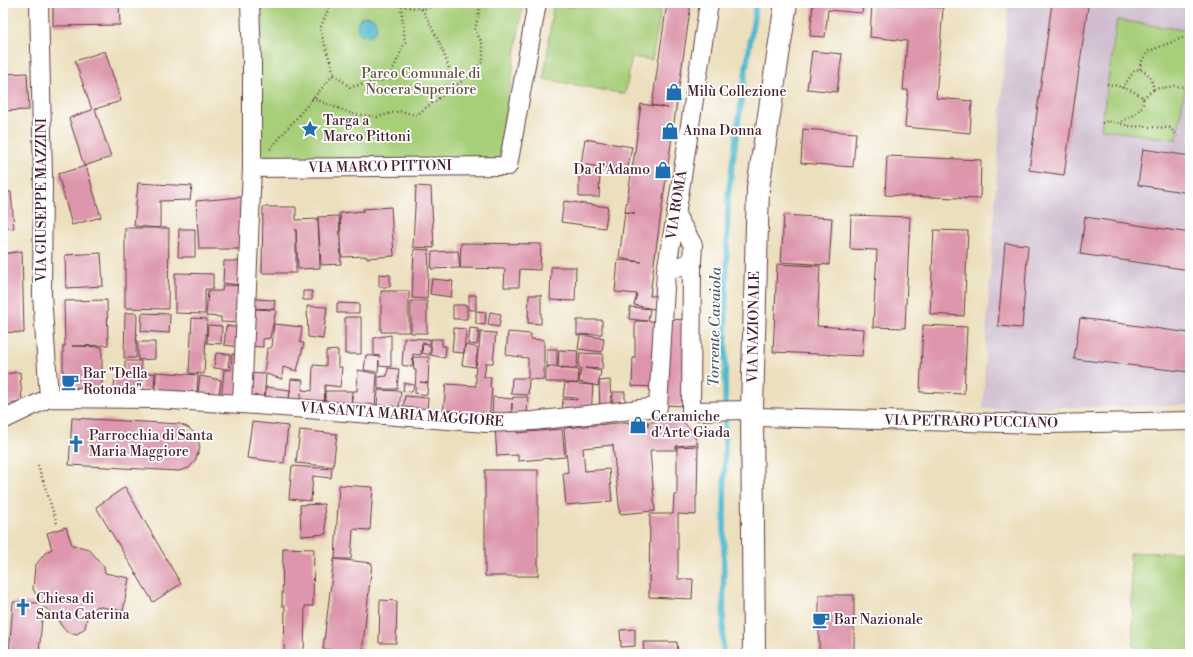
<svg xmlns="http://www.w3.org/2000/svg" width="1193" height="657" font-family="'Libre Bodoni',serif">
<rect width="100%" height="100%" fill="#fff"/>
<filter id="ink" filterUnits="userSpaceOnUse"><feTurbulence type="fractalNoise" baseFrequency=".025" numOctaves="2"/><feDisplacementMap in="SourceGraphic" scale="8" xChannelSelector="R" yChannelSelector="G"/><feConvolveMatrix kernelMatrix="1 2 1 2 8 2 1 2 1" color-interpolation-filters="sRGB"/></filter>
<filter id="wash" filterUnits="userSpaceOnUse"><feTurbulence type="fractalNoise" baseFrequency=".012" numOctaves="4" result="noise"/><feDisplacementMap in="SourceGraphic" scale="16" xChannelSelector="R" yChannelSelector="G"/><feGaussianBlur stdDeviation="0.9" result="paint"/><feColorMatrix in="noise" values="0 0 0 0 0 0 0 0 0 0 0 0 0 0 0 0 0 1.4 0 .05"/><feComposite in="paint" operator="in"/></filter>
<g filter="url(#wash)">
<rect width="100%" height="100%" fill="#ecdfbd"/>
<path fill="#cfbdcf" d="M1008,3H1190V405L983,409L986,338Z"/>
<path fill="#a7cf7a" stroke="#787752" d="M255,3H523L499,160L260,162Z
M553,6L661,10L652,60L632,57L625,94L544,79Z
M1117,20L1190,31V52L1177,140L1101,129Z
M1190,552V654H1134L1130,553Z"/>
<path fill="#50b9ce" stroke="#4d6c7c" d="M357 26a10 10 0 1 1 20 0a10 10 0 1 1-20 0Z"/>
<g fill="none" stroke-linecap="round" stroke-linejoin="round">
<path stroke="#50b9ce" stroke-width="5.5" d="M723,654L726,298L728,195L744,82L756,3"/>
</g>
<g id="blocks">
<path fill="#dd96ac" d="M53,3H119L120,25L53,26Z
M618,3H639L638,7Z
M667,3H691L654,263L650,296H656L654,309L634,305L637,294L615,292L618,260L642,262L619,258L625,212L635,213L625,212L635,151L641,104L668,108L652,105Z
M813,3H863L862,13L828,10L825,37L810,36Z
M872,3L943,8L936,98L972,101L970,133L905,127L908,90H903L907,41L870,37Z
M1052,3H1064L1088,6L1064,175L1029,170Z
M105,51L121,101L95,109L111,157L84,166L69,118L92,110L75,61Z
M812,51L842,54L837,92L807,89Z
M27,73L29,110L3,111V74Z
M803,129L856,133L853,167L801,163Z
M585,139L632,147L627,171L581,164Z
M1143,149L1190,156V193L1138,185Z
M887,156L981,160L980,199L885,195Z
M86,166L101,217L72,225L58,174Z
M579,173H600L599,197H579Z
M138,183L192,186L190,200L160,201V228L134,226Z
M416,186L431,187L434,248L413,247Z
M3,192H11L14,228L3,229Z
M242,197L243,249H199L196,201Z
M564,201L608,207L605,228L561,222Z
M263,207H296V220L318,219L320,268L298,269L296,229V273H262Z
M391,207L394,256L366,258V256L342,257L340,213L364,211L363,209Z
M784,215L832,218L829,265L781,262Z
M851,215L910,217L905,328L873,327L877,250L850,249Z
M339,216L341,264L321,265L318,217Z
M1085,217L1190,233V270L1080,254Z
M125,228H169L168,309L125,308Z
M179,229H195V257H178Z
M934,230L968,231L964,316L930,314Z
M461,243L541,244L540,270L520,269L519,287H504L505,269L460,268Z
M1005,243L1028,245L1022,328L998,326Z
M414,249L429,250L427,299L412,298Z
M22,251L24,333L3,332V254Z
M458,251L460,268L431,269L432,252Z
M101,253L103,286L66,288L65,255Z
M224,261H245L243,285L223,283Z
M777,264L820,266L817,326L864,329L862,356L773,352Z
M551,267H576L575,301L550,300Z
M175,273L213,274V289H205V314L175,313Z
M379,274L390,275V287H379Z
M432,279L453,281L451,297L430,294Z
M223,285L243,286L241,323L221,322V317L206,316L208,291H222Z
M303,291H312V300H303Z
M381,291H409V332H381Z
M469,295H476V310H469Z
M529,295H541V324L528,323Z
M254,299L275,300L274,309L254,308Z
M107,300L108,345L72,346L102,347V388L63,387V346H65L64,301Z
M411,301H427V333H411Z
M337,303L359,304V313H337Z
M453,305H467V319H453Z
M307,306L327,307L323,339L308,337Z
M630,307L650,309L648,321H655L654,387L632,386L633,358H635V321H647L629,319Z
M251,309L276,310L270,338L263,339V347L248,346Z
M476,311L486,312L485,325L476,324Z
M490,312L501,314L499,327L488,325Z
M125,313H137L136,358H124Z
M142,313L170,314L169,333L141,331Z
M345,317H361V354H345Z
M192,318L207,319L204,374L189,373Z
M1080,318L1190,333V372L1074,359Z
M666,319L688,320L685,406L663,405Z
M577,320H602V334L577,335Z
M274,324L302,327L300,343H304L297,371L283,367L282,379L266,374L264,402L245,401L248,373L264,374L267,349L272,347Z
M208,325L222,326L221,344L207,343Z
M923,325L967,327L964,394L920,392Z
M226,326L242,328L240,347L224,345Z
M454,328L466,329L464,353L452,352Z
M470,328L479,329L477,345L468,344Z
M480,332L496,333L493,363H486L484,377H491L490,387L492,388L489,418L443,414L446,384L476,386V376H475L478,349L475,367L462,365L465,345L479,348Z
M508,332L531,334V339L544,340V380L529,379L528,395L511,394L512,378H528V358L506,355Z
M391,335V367L379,366V360L378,372L364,370L366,355L380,357V356L374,355V338Z
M580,335L604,338L602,352L578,349Z
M404,338L430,339V344L422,343L421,355L413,354L412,367L402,365Z
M431,339H442V346H446L445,358L431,355V346L430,355L422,353L423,344L431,346Z
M138,342H155V359L138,360Z
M547,349H557V366H547Z
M338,350V367H342L340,387L325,385L324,407L300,404L301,393L299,405L289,403L291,379L303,380L302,390L312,391L313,365L326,366V351Z
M559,350L578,351L577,368L558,367Z
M216,353L230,354L228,369L214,368Z
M580,353L603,354L602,369L585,368L601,371L598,386L593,385L591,414H562L563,399L577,400V398L563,397L565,382H546V367L579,370L578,383H566L593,385L579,382L581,368H579Z
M232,354H242L239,401H221L224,370H231Z
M413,357H429L428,383L420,382L428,383L427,395L415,393L416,370H414Z
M125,361H141V377L139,378V389L114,388L115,377H125Z
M388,368L399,369L397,389H378V377L387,376Z
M358,370L377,374L375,409L351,407L353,391H357Z
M20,372L22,402H13L14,411L3,413V374Z
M156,372L198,375L197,392L155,390Z
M155,373L154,390L141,389L142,374Z
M200,376L221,380L219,396L198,393Z
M610,380L611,409H600L599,381Z
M404,383L414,385L412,392L403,391Z
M266,387L290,390L288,406L265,403Z
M378,390L401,391L399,408H377Z
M325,391H352L351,405L325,406Z
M613,392H625V408H612Z
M405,396L428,398L427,410L403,409Z
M493,397L513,399V397H528L527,414H512V403L511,415L492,413Z
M72,418L180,424L189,428L197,436L200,448L195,461L189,468L179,471L69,465Z
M647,421L648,427V422L682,421L692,431L698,444L676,446V450H650L655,511L620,514L613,445L583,448L585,471L609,469L612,501L566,505L563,473L568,472L564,428L628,422V423Z
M252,422L288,426L284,463L247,458Z
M516,426L517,433L562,429L565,457L518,461V455L497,456L495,427Z
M300,430L337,434L333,467L296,463Z
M698,446L697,496H696V515L678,514V579H693L692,599L649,597L650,514H673L674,495H677V447Z
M292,466L332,469L331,478L313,476L311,501L289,499Z
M485,470H538V576H485Z
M339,485L373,487L370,530L353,529L351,559H335Z
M125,487L181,584L153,602L96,507Z
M324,504L326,534L301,536L300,505Z
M66,527L72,545L89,549L104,567L105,573L129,578L123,611L96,606L87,618L85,628L77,634L67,632L60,624L59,615L43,607L39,654H9L13,602L41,603L33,589L35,566L46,552L52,549L47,533Z
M283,548L314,549L313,606H305L304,654H284L285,606H282Z
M334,559L372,563L362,653L323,649Z
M819,595H854V654H819Z
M380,600L397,601L396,643H379Z
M635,629V646L621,647L620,630Z
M643,642H677L678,654H644Z"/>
</g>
</g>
<g filter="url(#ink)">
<use href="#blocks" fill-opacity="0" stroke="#623c41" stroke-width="1"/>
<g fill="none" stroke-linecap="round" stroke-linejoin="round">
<g stroke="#623c41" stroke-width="20">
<path id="minor" d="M39,3L43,176L42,295L49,398
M250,3L252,60V168L508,166L537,3
M676,215L693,245L692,262
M666,271L692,262L691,411L752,410
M242,404L252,168
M752,417L1048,424L1190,421
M3,420L49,398L154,399L242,404L486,423L533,421L658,407L666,271L676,215L709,3"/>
</g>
<g stroke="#623c41" stroke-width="24">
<path id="primary" d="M754,654L752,410L758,188L786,3"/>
</g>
<path stroke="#623c41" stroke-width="2.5" stroke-dasharray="1 3" stroke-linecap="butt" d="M401,6L422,9L449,3
M422,9C436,34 448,59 454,87
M1140,69L1141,62L1149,51L1190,35
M334,74L350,87L389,79L405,42L401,6L394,3
M1107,84C1119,86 1134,90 1143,98C1144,113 1129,117 1119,123
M1122,88L1135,70C1148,68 1151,79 1154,89L1174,86L1185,87
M312,98L353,114L377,117L400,111L416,115L465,79L483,61V45L475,30L481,3
M1143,98L1154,89
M1102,123L1108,121L1130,126L1170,128L1178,136
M270,149L334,74L320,29L331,3
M38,465L57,524"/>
<use href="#minor" stroke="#fff" stroke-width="18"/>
<use href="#primary" stroke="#fff" stroke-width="22"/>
</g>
</g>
<defs>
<g id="shop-bare" transform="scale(1.38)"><path d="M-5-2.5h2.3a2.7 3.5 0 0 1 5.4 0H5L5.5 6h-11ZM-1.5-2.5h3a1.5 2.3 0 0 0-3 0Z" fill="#1f6fb2" stroke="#fff" stroke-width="2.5" paint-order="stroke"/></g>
<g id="sight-bare" transform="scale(1.38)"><path d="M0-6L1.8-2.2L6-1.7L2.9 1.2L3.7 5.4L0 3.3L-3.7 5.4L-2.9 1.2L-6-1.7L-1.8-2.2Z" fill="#1f6fb2" stroke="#fff" stroke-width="2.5" paint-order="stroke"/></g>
<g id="cafe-bare" transform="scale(1.38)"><path d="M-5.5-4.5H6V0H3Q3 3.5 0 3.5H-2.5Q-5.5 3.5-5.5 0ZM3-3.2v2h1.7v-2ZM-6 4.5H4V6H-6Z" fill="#1f6fb2" stroke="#fff" stroke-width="2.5" paint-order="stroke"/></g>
<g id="church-bare" transform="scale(1.38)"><path d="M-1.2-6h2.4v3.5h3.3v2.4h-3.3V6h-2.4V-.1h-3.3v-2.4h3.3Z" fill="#1f6fb2" stroke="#fff" stroke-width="2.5" paint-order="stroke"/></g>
</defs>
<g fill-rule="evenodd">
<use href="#shop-bare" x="674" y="92"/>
<use href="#sight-bare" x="310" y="129"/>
<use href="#shop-bare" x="670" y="131"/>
<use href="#shop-bare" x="663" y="170"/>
<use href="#cafe-bare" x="70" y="382"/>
<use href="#shop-bare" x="638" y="425"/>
<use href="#church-bare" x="76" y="444"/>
<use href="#church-bare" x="23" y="607"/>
<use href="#cafe-bare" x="821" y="620"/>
</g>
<g text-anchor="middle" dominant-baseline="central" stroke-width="3.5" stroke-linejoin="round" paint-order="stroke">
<g font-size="14" fill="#665443" stroke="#fff">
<text x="421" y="74">Parco Comunale di<tspan x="421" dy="16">Nocera Superiore</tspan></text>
</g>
<g font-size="14" fill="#4a1f2b" stroke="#fff" text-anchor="start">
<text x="687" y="92">Milù Collezione</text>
<text x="323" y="121">Targa a<tspan x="323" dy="16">Marco Pittoni</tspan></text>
<text x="683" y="131">Anna Donna</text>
<text x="650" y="170" text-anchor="end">Da d'Adamo</text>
<text x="83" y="374">Bar "Della<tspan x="83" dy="16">Rotonda"</tspan></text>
<text x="651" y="417">Ceramiche<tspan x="651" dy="16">d'Arte Giada</tspan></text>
<text x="89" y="436">Parrocchia di Santa<tspan x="89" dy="16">Maria Maggiore</tspan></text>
<text x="36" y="599">Chiesa di<tspan x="36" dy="16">Santa Caterina</tspan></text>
<text x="834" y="620">Bar Nazionale</text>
</g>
<g font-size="14" fill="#4a1f2b" stroke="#fff">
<text transform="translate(380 167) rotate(-1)">VIA MARCO PITTONI</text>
<text transform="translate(42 200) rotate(-90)">VIA GIUSEPPE MAZZINI</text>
<text transform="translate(677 205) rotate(-81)">VIA ROMA</text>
<text transform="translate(754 327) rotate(-89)">VIA NAZIONALE</text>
<text transform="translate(402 415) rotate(4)">VIA SANTA MARIA MAGGIORE</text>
<text transform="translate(971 422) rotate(1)">VIA PETRARO PUCCIANO</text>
</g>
<g font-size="15" font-style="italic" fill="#4c5d6c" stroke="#fff">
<text transform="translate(715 327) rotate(-89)">Torrente Cavaiola</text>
</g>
</g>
<rect width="1193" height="657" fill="none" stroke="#fff" stroke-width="16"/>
</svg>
